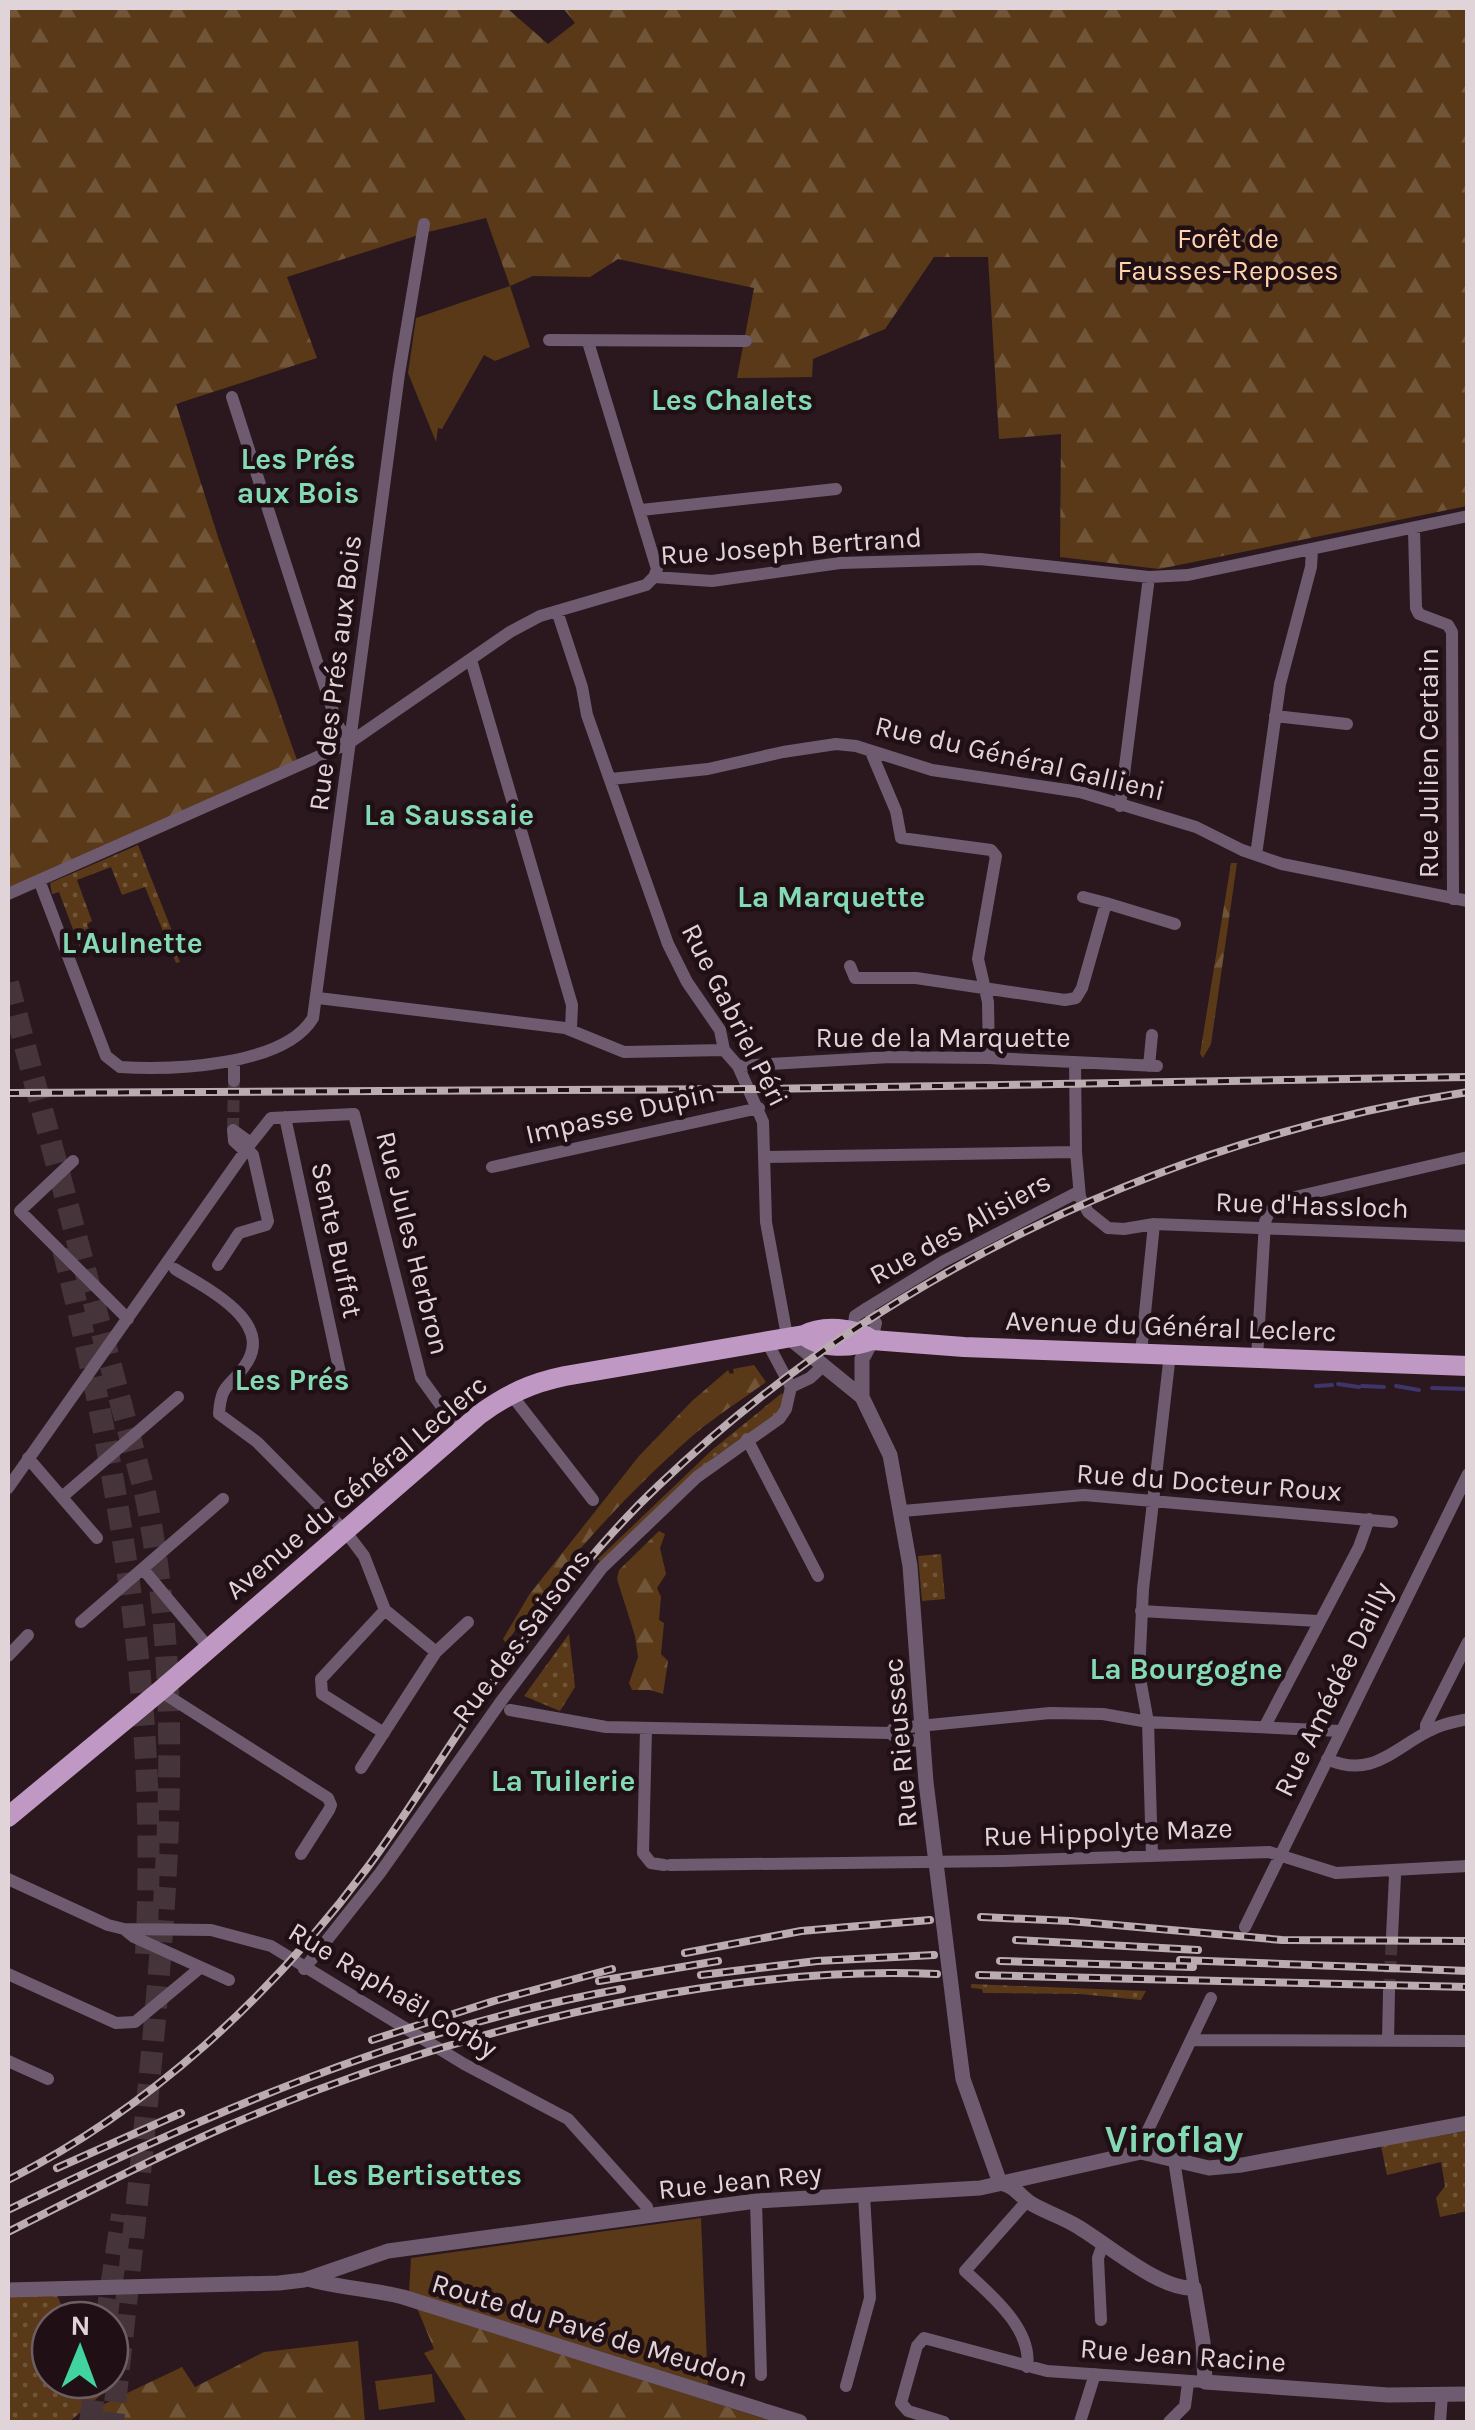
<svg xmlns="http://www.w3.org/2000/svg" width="1475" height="2430" font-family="Karla,sans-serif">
<defs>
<pattern id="grass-dots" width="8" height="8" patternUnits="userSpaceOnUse" patternTransform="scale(2.5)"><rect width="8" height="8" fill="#593918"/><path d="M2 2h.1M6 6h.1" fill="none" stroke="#715539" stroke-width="1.8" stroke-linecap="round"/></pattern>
<pattern id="forest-firs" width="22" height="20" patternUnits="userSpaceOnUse" patternTransform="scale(2.5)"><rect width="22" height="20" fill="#593918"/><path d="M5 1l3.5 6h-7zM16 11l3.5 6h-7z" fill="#715539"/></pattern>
</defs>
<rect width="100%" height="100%" fill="#2a181e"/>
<path fill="url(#grass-dots)" d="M138,845L178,946L174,948L180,962L176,963L145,887L122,895L111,867L77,880L92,921L87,924L96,948L82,953L59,892L52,894L50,883Z
M782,1393L785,1398L775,1417L714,1457L600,1562L598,1559L712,1450Z
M941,1554L945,1599L922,1601L918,1556Z
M569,1634L575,1687L560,1711L524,1696Z
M971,1984L1146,1991L1141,2000L1080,1994L983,1993L982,1989L971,1988Z
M1467,2131V2211L1440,2217L1436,2198L1445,2186L1441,2162L1387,2175L1381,2146Z
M56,2293L68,2320H50V2380H96L102,2394L69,2422H8V2295Z"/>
<path fill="url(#forest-firs)" d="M8,8H507L548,44L575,23L563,8H1467V506L1159,569L1060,557L1061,434L999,439L988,257H934L885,329L813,359L812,377L737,378L754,288L618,259L590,277L533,276L510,286L486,218L428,232L287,277L317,358L176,404L219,540L297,760L8,888Z
M1231,863H1237L1211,1044L1203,1058L1200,1054Z
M754,1365L766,1382C743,1399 719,1414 697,1432C625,1494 561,1566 506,1643L503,1639L529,1595L639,1456L692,1401L728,1370L730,1374L734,1373L733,1369Z
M659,1531L665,1534L660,1548L666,1574L657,1588L661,1597L659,1620L664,1623L661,1654L668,1661L663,1694L650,1690H632L629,1683L638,1657L635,1636L617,1579L619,1570Z
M417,2308L774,2422H467L424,2353L434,2349Z
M358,2341L365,2422H84L102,2405L182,2367L195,2387L264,2352Z"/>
<path fill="#593918" d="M510,286L530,347L495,361L484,355L442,429L438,428L436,442L408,373L416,318Z
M701,2218L708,2385L409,2292L411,2258Z
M432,2374L435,2402L379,2410L375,2381Z"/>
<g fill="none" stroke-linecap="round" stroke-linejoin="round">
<path stroke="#3e366a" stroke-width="4" d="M1338,1384L1359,1387
M1316,1386L1332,1385
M1362,1386L1384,1387
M1396,1386L1419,1390
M1432,1388L1468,1389"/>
<path stroke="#45343a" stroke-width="12" stroke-dasharray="12 6" stroke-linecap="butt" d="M233,1130L234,1081
M1389,1991L1392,1936"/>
<path stroke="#45343a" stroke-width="22" stroke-dasharray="22 11" stroke-linecap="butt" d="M8,983L145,1493C180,1663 171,1835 156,2007C144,2146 128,2284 113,2422
M63,1249C121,1480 159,1714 146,1954
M106,2320L122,2215
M90,2422L96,2380"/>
<path stroke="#6e5b70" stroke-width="12" d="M549,340L746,341
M588,342L657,569L654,577
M232,397L337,724L349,743
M641,510L836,489
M1414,529L1416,608L1419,614L1448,625L1452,632L1453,899
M557,611L582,687L587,715L668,944L687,982L720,1030L724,1050L738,1066L763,1122L766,1222L787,1336
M471,660L572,1005L571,1029
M1275,716L1347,724
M871,752L896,811L901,838L991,850L996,856L978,959L988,1002L989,1058
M611,779L708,769L783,752L836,744L856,746L932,770L1080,792L1196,827L1242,850L1282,864L1468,901
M1120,806L1149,577
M1256,855L1280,684L1311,567L1312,550
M39,880L106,1056L120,1067C171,1070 283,1067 313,1018L399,374L424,224
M8,894L349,743L510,632L540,616L646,585L654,577L712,581L840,563L980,559L1149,577L1188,575L1468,516
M1083,897L1106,903
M850,966L855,978H916L1065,1000L1076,998L1082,988L1106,903L1175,924
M318,998L565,1028L624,1052L724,1050
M1075,1062L1076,1152L1080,1197L1088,1212L1108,1228L1124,1229L1154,1224L1468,1236
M738,1066L890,1057L989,1058L1157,1066
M1149,1066L1152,1035
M234,1081V1061
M285,1117L340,1373
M245,1151L234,1141L233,1130L251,1143
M766,1157L1076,1152
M73,1161L20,1211L128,1319
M492,1167L759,1108
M218,1265L239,1233L266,1225L268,1221L253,1155L247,1149
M175,1269C205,1288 278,1322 244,1367C229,1388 221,1383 219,1414L257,1442L345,1531L364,1556L385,1610L436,1652
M867,1308L876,1323L872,1340
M853,1331L855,1316L867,1308L944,1261L1078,1192
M1141,1353L1154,1224
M1257,1358L1265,1222L1269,1212L1282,1200L1468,1157
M791,1387L810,1378L823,1366
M510,1393L593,1500
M747,1439L818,1576
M28,1458L97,1538
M8,1488L251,1143L271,1118L354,1114L421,1378L460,1432
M62,1497L178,1397
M903,1511L1084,1495L1392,1522
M143,1569L209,1648
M1141,1611L1318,1621
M81,1622L223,1499
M8,1656L28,1635
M160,1691L328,1798L331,1805L329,1810L301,1854
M510,1710L606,1727L890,1733L897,1738L924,1742
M1265,1726L1359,1547L1369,1519
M646,1729L643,1853L651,1863L664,1865
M1426,1732V1725L1468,1642
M384,1733L322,1694L321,1679L385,1610
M890,1733L894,1728L909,1727L1050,1713L1103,1714L1148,1722L1340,1731
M1327,1759C1372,1779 1393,1749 1429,1731C1441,1724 1454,1722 1468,1719
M361,1768L436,1652L468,1622
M1152,1856L1148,1722L1139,1673L1143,1589L1170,1354
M670,1865L1003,1861L1269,1852L1336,1873L1468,1866
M8,1879L108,1925L124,1929L211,1930L271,1946L464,2064L568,2119L647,2207L648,2215
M1245,1927L1468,1474
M124,1929L134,1937L229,1980
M1392,1936L1395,1876L1392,1871
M304,1969L380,1873L502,1700L602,1568L697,1477L780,1418L786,1409L791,1387L766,1340
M8,1974L116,2023L135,2022L200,1968
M1192,2040L1468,2041
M1388,2041L1389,1991
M8,2061L48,2079
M1141,2152L1148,2130L1211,1998
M1174,2160L1194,2288
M756,2201L761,2375
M1027,2201L965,2271C990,2294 1033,2329 1027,2367
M1101,2320L1098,2258L1103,2244
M846,2386L870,2298L864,2195
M944,2422L908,2411L901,2403L917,2346L924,2338L1047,2371L1205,2382
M1080,2422L1095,2374
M1169,2422L1185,2406L1188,2383
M1440,2422L1442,2394"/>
<path stroke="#6e5b70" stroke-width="15" d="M787,1336L862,1397L890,1455L910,1566L926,1782L959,2049L963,2079L1000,2183
M862,1397V1359L872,1340
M1000,2183C1016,2186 1019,2196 1032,2204C1046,2212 1061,2217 1075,2225C1105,2242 1160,2291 1194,2288L1203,2342L1205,2382L1388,2395L1468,2394
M308,2279C339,2288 371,2289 403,2297L800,2422
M8,2290L279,2283L304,2280L388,2251L756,2201L980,2188L1141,2152L1209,2168L1242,2165L1468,2123"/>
<path stroke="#bf99c4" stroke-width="20" d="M804,1335C820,1349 852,1348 872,1340L964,1347L1468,1366
M8,1817L160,1691L480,1414C508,1394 531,1383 565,1376L804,1335C822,1325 855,1327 872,1340"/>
<g stroke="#baacb1" stroke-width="8">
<path id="rail" d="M8,1093L761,1089L1468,1077
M981,1917L1070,1921L1282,1940L1468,1941
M1016,1940L1198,1950
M685,1953L801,1931L930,1920
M1180,1960L1468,1971
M1000,1961L1193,1967
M701,1975L817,1961L934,1955
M979,1975L1468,1987
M599,1981L718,1961
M372,2040L494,2001L612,1969
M57,2168L181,2113
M8,2180C151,2108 271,1996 367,1868C418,1800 459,1725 511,1658C557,1598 603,1538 658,1486C877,1277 1168,1138 1468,1092
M8,2210C204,2115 406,2027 622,1989
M8,2232C80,2196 151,2159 225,2127C437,2036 706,1964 937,1974"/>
</g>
<use href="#rail" stroke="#200f15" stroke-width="4" stroke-dasharray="11" stroke-linecap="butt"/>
</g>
<g text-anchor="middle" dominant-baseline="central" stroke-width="9" stroke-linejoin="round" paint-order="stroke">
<g font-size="28" fill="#ffd4ad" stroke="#200f15">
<text x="1228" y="238">Forêt de<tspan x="1228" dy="32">Fausses-Reposes</tspan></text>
</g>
<g font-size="28" fill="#e1d4d8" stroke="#200f15">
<text transform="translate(791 546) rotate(-4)">Rue Joseph Bertrand</text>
<text transform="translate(335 673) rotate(-83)">Rue des Prés aux Bois</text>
<text transform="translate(1020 758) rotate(13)">Rue du Général Gallieni</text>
<text transform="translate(1428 763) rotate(-90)">Rue Julien Certain</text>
<text transform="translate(735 1015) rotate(63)">Rue Gabriel Péri</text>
<text x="943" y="1037">Rue de la Marquette</text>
<text transform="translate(620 1113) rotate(-13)">Impasse Dupin</text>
<text transform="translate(1312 1205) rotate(2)">Rue d'Hassloch</text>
<text transform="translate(960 1228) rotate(-29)">Rue des Alisiers</text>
<text transform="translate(337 1240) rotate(78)">Sente Buffet</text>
<text transform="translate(413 1243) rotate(76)">Rue Jules Herbron</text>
<text transform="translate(1171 1326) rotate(2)">Avenue du Général Leclerc</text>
<text transform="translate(1209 1482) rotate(4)">Rue du Docteur Roux</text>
<text transform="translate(356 1487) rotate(-40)">Avenue du Général Leclerc</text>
<text transform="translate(521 1636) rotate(-53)">Rue des Saisons</text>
<text transform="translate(1333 1689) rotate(-64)">Rue Amédée Dailly</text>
<text transform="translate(900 1743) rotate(-95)">Rue Rieussec</text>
<text transform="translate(1108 1832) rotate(-2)">Rue Hippolyte Maze</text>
<text transform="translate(393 1990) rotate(31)">Rue Raphaël Corby</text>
<text transform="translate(740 2181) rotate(-6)">Rue Jean Rey</text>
<text transform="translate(590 2330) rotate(17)">Route du Pavé de Meudon</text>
<text transform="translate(1183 2355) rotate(4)">Rue Jean Racine</text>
</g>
<g font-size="30" font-weight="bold" fill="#83dab5" stroke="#200f15">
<text x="732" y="400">Les Chalets</text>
<text x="298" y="459">Les Prés<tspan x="298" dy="34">aux Bois</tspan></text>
<text x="449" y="815">La Saussaie</text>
<text x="831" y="897">La Marquette</text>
<text x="132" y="943">L'Aulnette</text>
<text x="292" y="1380">Les Prés</text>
<text x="1186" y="1669">La Bourgogne</text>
<text x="563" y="1781">La Tuilerie</text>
<text x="417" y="2175">Les Bertisettes</text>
</g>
<g font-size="38" font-weight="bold" fill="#83dab5" stroke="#200f15">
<text x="1174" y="2139">Viroflay</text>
</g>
</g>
<rect width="1475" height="2430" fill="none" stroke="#e1d4d8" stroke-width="20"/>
<g transform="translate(80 2350) rotate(1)"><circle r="48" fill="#200f15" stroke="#6d5e63" stroke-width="2.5"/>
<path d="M0-8L18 38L0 25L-18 38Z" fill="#42d4a0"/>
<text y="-15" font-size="28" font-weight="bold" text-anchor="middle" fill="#e1d4d8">N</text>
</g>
</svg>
